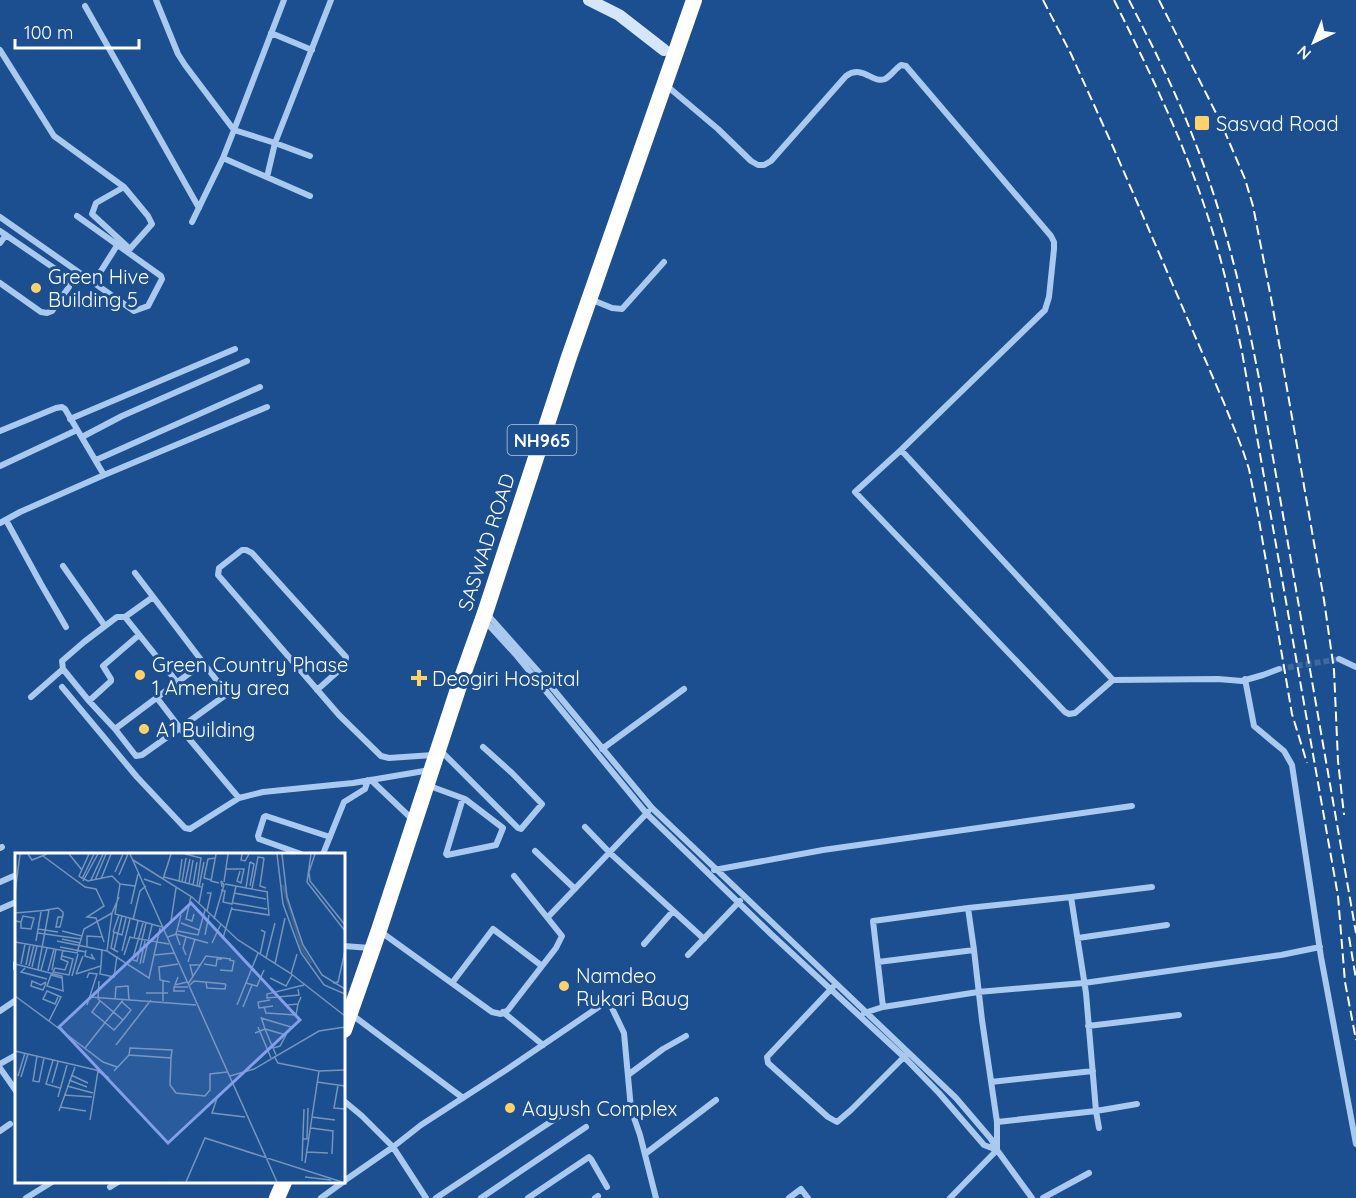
<svg xmlns="http://www.w3.org/2000/svg" width="1356" height="1198" font-family="Quicksand,sans-serif">
<rect width="100%" height="100%" fill="#1b4f8f"/>
<g fill="none" stroke-linecap="round" stroke-linejoin="round">
<path stroke="#3d69a0" stroke-width="6" stroke-dasharray="6 3" stroke-linecap="butt" d="M1279,669L1339,659"/>
<path stroke="#a9c9ee" stroke-width="6" d="M156,0L178,54L185,65L234,130L284,0
M85,6L199,208
M271,33L312,50
M0,50L54,136L124,187L148,216L152,224L128,251
M667,86L718,129L751,161L758,165H764L771,161L846,76C863,64 872,84 885,79C891,76 895,69 901,65L906,66L1051,236L1054,242V249L1049,297L1045,310L901,450L1113,680L1075,713L1069,714L1065,712L855,492L901,450
M223,158L310,196
M267,177L275,143L331,0
M124,187L96,203L92,214L130,249
M0,217L134,311L148,306L162,279L161,276L77,216
M192,222L223,158L234,130L275,143L310,156
M0,231L67,277L69,281V287L52,311L47,313L41,312L0,283
M0,243L6,235
M94,282L118,244
M590,299L612,308L622,309L664,262
M70,419L235,349
M0,431L56,408L62,407L65,409L104,475
M82,437L122,416L247,361
M96,460L260,387
M0,466L77,430
M6,520L41,584L66,627
M0,523L20,512L104,475L267,407
M63,566L105,626
M135,573L227,694L180,728L157,698
M487,614L544,678L652,808L956,1098L991,1139L997,1150L1032,1198
M125,617L153,597
M484,620L517,656L647,814L771,934L904,1057L939,1093L984,1145L997,1150
M1339,659L1356,667
M1245,679L1254,726L1284,751L1292,765L1321,957L1356,1144
M1113,680L1218,679L1242,681L1263,675L1279,669
M177,682L125,617H117L113,620L84,642L62,661L63,669L89,701L115,729L136,756L142,755L180,728L239,798
M62,687L137,777L185,828L190,829L193,827L239,798L263,792L353,783L430,770
M317,690L345,665L346,657L252,553L246,550H242L219,568L218,575L339,715L381,756L389,758L433,755
M31,697L63,669
M89,701L111,681V679L103,666L139,635
M115,729L203,663
M439,749L518,828L521,829L542,804L512,773L483,747
M602,749L684,689
M371,780L412,819
M427,785L465,799L503,828L496,845L447,855L446,854L463,798
M585,827L610,853L704,939
M0,848L2,847
M535,851L575,889
M301,854L259,839L258,836L264,817L266,816L330,837
M323,854L344,802L365,789L368,780
M714,870L823,850L1132,806
M0,882L16,875
M1071,897L1152,887
M0,909L16,902
M549,916L648,812
M381,932L492,1012L501,1014L508,1010L556,948L562,936L514,876
M1078,938L1167,925
M644,944L673,911
M344,946L370,948
M688,955L740,901
M878,962L974,950
M16,963V968
M452,983L493,929L542,966
M833,987L767,1057L768,1063L828,1117L837,1122L851,1110L906,1055
M883,1007L873,921L968,908
M0,1011L16,1000
M503,1012L543,1045
M864,1013L883,1007L978,992L1084,983L1281,955L1320,947
M351,1014L463,1098
M1088,1026L1179,1015
M0,1064L16,1055
M0,1068L16,1091
M628,1075L663,1049L686,1036
M991,1082L1093,1071
M344,1101L362,1116L393,1147L426,1198
M1099,1128L1096,1111L1137,1104
M0,1131L10,1124
M645,1154L716,1100
M344,1181L393,1147L421,1125L506,1070L603,1004H607L611,1006L624,1033L631,1109L640,1135L656,1198
M110,1187L118,1182
M26,1198L52,1182
M321,1198L343,1182
M436,1198L567,1111
M481,1198L586,1127
M528,1198L589,1157L591,1159L607,1187
M595,1198L598,1196
M789,1198L801,1189L808,1198
M950,1198L997,1150V1122L982,1020L974,950L968,908L1071,897L1086,993L1096,1111L997,1122
M1043,1198L1089,1173"/>
<path stroke="#d6e6fa" stroke-width="12" d="M589,0L619,15L664,50"/>
<path stroke="#fff" stroke-width="16" d="M344,1030L379,930L460,683L485,613L569,357L694,0
M277,1198L284,1182"/>
<path stroke="#fff" stroke-width="2" stroke-dasharray="10 4.5" stroke-linecap="butt" d="M1043,0L1071,54L1114,149L1224,403L1242,448L1249,469L1259,520L1292,714L1307,763
M1114,0C1149,70 1183,140 1207,214C1222,259 1232,305 1242,352L1338,896L1345,982L1356,1040
M1129,0C1152,45 1175,90 1193,137C1225,217 1245,304 1261,389L1356,933
M1159,0L1221,123L1245,179L1253,206L1272,303L1324,600L1334,670L1338,761L1344,815
M1349,937L1356,979"/>
</g>
<g fill="#ffd166" stroke="#1b4f8f" stroke-width="2">
<rect x="1194" y="115" width="16" height="16" rx="3"/>
<circle cx="36" cy="288" r="6"/>
<circle cx="140" cy="675" r="6"/>
<path d="M416 669h6v6h6v6h-6v6h-6v-6h-6v-6h6z"/>
<circle cx="144" cy="729" r="6"/>
<circle cx="564" cy="986" r="6"/>
<circle cx="510" cy="1108" r="6"/>
</g>
<g text-anchor="middle" dominant-baseline="central" stroke-width="6" stroke-linejoin="round" paint-order="stroke">
<rect fill="#1b4f8f" stroke="#bbcadd" stroke-width="1.5" x="507.5" y="425" width="69" height="30" rx="4.5"/>
<g font-size="18" font-weight="bold" fill="#fff">
<text x="542" y="440">NH965</text>
</g>
<g font-size="20" fill="#fff" stroke="#1b4f8f" text-anchor="start">
<text x="1216" y="123">Sasvad Road</text>
<text x="48" y="276">Green Hive<tspan x="48" dy="23">Building 5</tspan></text>
<text x="152" y="664">Green Country Phase<tspan x="152" dy="23">1 Amenity area</tspan></text>
<text x="432" y="678">Deogiri Hospital</text>
<text x="156" y="729">A1 Building</text>
<text x="576" y="975">Namdeo<tspan x="576" dy="23">Rukari Baug</tspan></text>
<text x="522" y="1108">Aayush Complex</text>
</g>
<g font-size="20" fill="#fff" stroke="#1b4f8f">
<text transform="translate(486 542) rotate(-72)">SASWAD ROAD</text>
</g>
</g>
<g transform="translate(15 853)">
<rect width="330" height="330" fill="#1b4f8f"/>
<path fill="none" stroke="#3c6290" stroke-width="3" d="M268,32L286,94L296,110"/>
<path fill="none" stroke="#7695bc" stroke-width="1.5" d="M13,1L17,7L32,1M54,1L67,17M74,1L64,23L67,25L73,28L97,23L105,31M115,1L262,329M170,1L186,5L182,33M201,1L196,28L204,30M227,1L226,7L230,8L234,1M262,1L268,51L286,100L309,132L330,141M267,1L272,44L288,92L307,122L330,136M296,1L292,29L330,78M300,1L294,19L295,28L330,72M28,3L70,34L81,36L89,53L72,64L81,65L89,89M249,5L245,33L251,35M118,7L177,44L223,87L275,120L330,163M235,9L239,11L235,33M211,16H229L226,30L222,28L225,18M100,19L108,1M104,22L113,1M149,24L186,34M67,26L79,1M86,26L96,1M129,26L146,32M148,26L156,1M76,27L88,1M80,27L91,1M196,27L189,25L193,6L201,5M68,28L83,1M164,28L167,6M167,29L171,5M209,29L213,1M170,30L175,6M174,31L178,7M210,31L253,39M178,32L182,9M120,33L105,31L100,61L147,74M184,34L189,9M231,35L235,9M237,36L243,4L249,5M206,37L210,38L208,49L217,51L221,33M0,40L5,1M219,40L251,46M176,43L171,66L177,68L179,61M184,50L188,30M218,50L252,56M116,51L123,21M216,56L254,62L252,38M31,57L43,55L48,59V62L45,74H41L43,64H48M192,58L196,40H192M0,60L34,57L23,116M199,66L209,32L206,28L207,34M118,67L125,38L131,33M0,68L6,69V75L16,76L19,65L8,63L6,69M123,68L119,85L154,91M156,68L161,35M166,70L184,77M23,76L43,79M47,78L67,83M163,78L183,82L190,57M98,79L104,62M23,80L66,86M190,82L194,62M153,84L161,81L193,90M208,85L217,54M47,86L65,90M21,88L26,59M42,88L92,98L134,125L145,75M0,89L62,100L69,76L97,60M197,90L206,71M165,92L161,81L166,62M45,94L71,99M72,94V83L88,84M71,97L70,103L79,106L76,101M99,97L107,63M92,98L97,60L104,44M107,98L115,66M103,99L96,95L99,79L107,82L111,65M109,102L115,84L118,85M140,102L159,100M171,102L168,95L171,84M245,102L250,79L246,77M118,105L128,70M251,105L260,70M118,107L122,108L131,70M173,109L180,86M128,110L137,72M0,111L47,123L48,138L32,133L36,122L47,125M6,111L10,91M125,111L130,88M189,111L201,113L202,106H207M260,111L270,65M11,112L15,92M14,113L19,92M86,113L85,121L99,124L102,103M17,114L22,93M10,115L6,119L32,126M40,115L38,119L54,122L58,106L47,103M40,115L50,117L53,109L46,106L48,97M26,117L32,95M37,117L41,96M205,117L217,118L219,108L214,107M33,118L39,96M61,121L86,113L87,96M61,121L68,103M276,121L282,101M57,123L63,101M163,124L160,132L172,129M178,124L175,112H185M255,125L271,133L277,122M155,129L145,127L144,114L163,111M191,129L192,135L210,136L211,131M31,130L28,137L16,133L17,128L26,132L31,129M231,130L242,133L249,117M318,130L323,129L330,98M173,131L191,103L216,106M175,132L179,128L211,131M283,136L284,142L252,145V141L289,132M170,138H159V134H173M131,140H153M0,143L34,168L46,144L32,138L28,146L40,151L43,144M75,144L181,152M83,146L108,167L99,177L77,159L85,148M83,146L84,128M100,147L101,134L113,133L114,147M255,147L243,149L244,155L258,153M148,148V128M107,149L116,157L108,167M72,152L82,121L74,120L72,125M222,152L243,100M272,152L283,151L286,144M228,154L237,132M249,154L251,160L281,162L283,151M246,165L276,174M34,168L88,209L102,214M243,174L256,205M240,180L250,176L246,164M101,192L136,147M70,195L108,147M258,195L265,193L271,182L250,176L258,195L261,202M0,198L81,217L94,225M22,203L18,228L24,229L29,205M259,203L263,210L304,218L297,264L320,267M156,205L157,197L115,195L114,202L156,205L155,232L161,240L190,243L195,237V221L212,219M38,207L31,231L45,235M99,218L114,202M304,218L330,217M56,222L73,230M3,223L10,200M215,223L239,216L304,178L330,174M6,224L13,201M54,227L72,234M302,229L330,233M37,230L43,209M323,232L319,255L330,256M52,233L78,240M49,242L77,244M43,244L52,212M202,245L197,260L230,264M45,254L71,258M44,258L60,214M75,267L83,218M296,275L318,278L317,301M288,286H292L293,255M292,299L313,300M287,308L289,256M290,310L297,264M290,324L316,327M171,329L190,285L327,329"/>
<path fill="#839eea" fill-opacity="0.15" stroke="#839eea" stroke-width="3" d="M176,50L285,167L153,290L44,174Z"/>
<rect width="330" height="330" fill="none" stroke="#fff" stroke-width="3"/>
</g>
<g transform="translate(1314 42) rotate(223)" stroke="#1b4f8f" stroke-width="4.5" paint-order="stroke">
<path d="M0-4.5L10 22L0 15L-10 22Z" fill="#ffffff"/>
<text y="-9" font-size="16" font-weight="bold" text-anchor="middle" fill="#ffffff">N</text>
</g>
<path d="M15 39v9h124v-9" fill="none" stroke="#ffffff" stroke-width="3"/>
<text x="24" y="39" font-size="18" fill="#ffffff" stroke="#1b4f8f" stroke-width="4.5" paint-order="stroke">100 m</text>
</svg>
